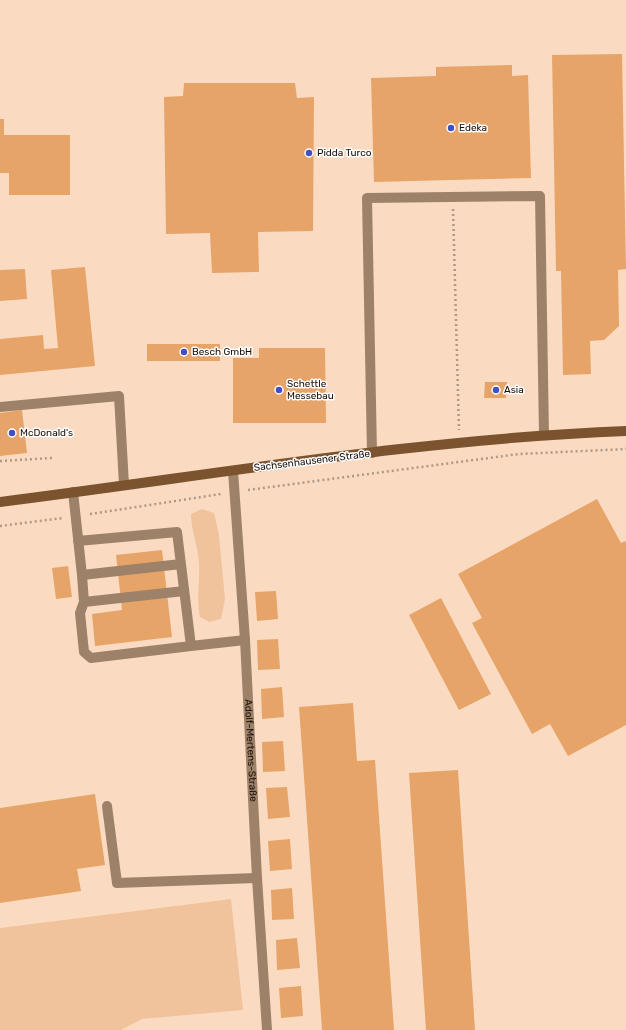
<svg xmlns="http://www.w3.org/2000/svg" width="626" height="1030" font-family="Rubik,sans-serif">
<rect width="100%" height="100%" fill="#fadbc2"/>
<path fill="#f0c39c" d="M202,509L214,513L219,535L225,599L221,619L209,622L200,617C196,598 200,582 199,563C198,546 191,530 191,514Z
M231,899L243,1010L142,1019L121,1030H0V928Z"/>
<path fill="#e6a469" d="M622,54L626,269L618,270L619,326L604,340L590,341L591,374L563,375L561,271H556L552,55Z
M512,65V76L528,75L531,178L374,182L371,78L436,76V67Z
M184,83H295L297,98L314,97L313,231L258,232L259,272L212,273L210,233L166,234L164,97L183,96Z
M0,119H4V135H70V195H9V173H0Z
M85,267L95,366L0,375V339L43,335L44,349L58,348L51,270Z
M25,269L27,299L0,301V270Z
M147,344H220V361H147Z
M259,348H325L326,423H233V358H259Z
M485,382H507L506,398H484Z
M22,410L27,453L0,456V413Z
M597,499L621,543L625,541L626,543V725L568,756L550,724L532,734L472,623L482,618L458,574Z
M162,550L172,637L95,646L92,614L122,610L116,555Z
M68,566L72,597L56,599L52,568Z
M276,591L278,619L257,621L255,592Z
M441,598L491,694L459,710L409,615Z
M278,639L280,669L258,670L257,640Z
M282,687L284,717L262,719L261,689Z
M353,703L357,761L375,760L394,1030H322L299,707Z
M283,741L285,771L263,772L262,742Z
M458,770L475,1030H426L409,773Z
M287,787L290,817L268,819L266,788Z
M95,794L105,865L77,869L81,891L0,903V808Z
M290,839L292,869L270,871L268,841Z
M292,888L294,919L272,920L271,890Z
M297,938L300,968L277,970L276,940Z
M301,986L303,1016L281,1018L279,988Z"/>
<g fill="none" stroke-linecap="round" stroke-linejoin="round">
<path stroke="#b09885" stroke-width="2.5" stroke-dasharray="2 3" stroke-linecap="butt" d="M453,209L459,430
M0,461L52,458
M248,490L519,454L626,449
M90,514L221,494
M0,526L63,518"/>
<path stroke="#9e8169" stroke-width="10" d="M0,407L119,396L124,485
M372,453L367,198L540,196L544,435
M73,492L82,575L84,602L80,613L84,652L91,658L191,646
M78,541L177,532L191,646L245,640
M82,575L181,564
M84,602L184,591
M107,806L117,883L257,878"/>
<path stroke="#9e8169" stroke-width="10" id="s1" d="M233,471L245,640L257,878L267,1030"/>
<path stroke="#7b532f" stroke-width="10" d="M0,502C208,476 416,439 626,431"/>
</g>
<g fill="#4151c5" stroke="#fff" stroke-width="1.5">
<circle cx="451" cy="128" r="4"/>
<circle cx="309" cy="153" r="4"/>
<circle cx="184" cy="352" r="4"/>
<circle cx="279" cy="390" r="4"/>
<circle cx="496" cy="390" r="4"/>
<circle cx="12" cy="433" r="4"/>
</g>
<g text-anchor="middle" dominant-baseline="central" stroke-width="3" stroke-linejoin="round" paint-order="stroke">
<g font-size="10" fill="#180e06" stroke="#fff" text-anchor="start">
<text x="459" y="128">Edeka</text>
<text x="317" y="153">Pidda Turco</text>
<text x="192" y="352">Besch GmbH</text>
<text x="287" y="384">Schettle<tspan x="287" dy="12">Messebau</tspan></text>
<text x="504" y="390">Asia</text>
<text x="20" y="433">McDonald's</text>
</g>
<g font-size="10" fill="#180e06" stroke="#fff">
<text transform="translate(312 461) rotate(-7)">Sachsenhausener Straße</text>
<text stroke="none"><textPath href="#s1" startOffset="280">Adolf-Mertens-Straße</textPath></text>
</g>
</g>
</svg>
